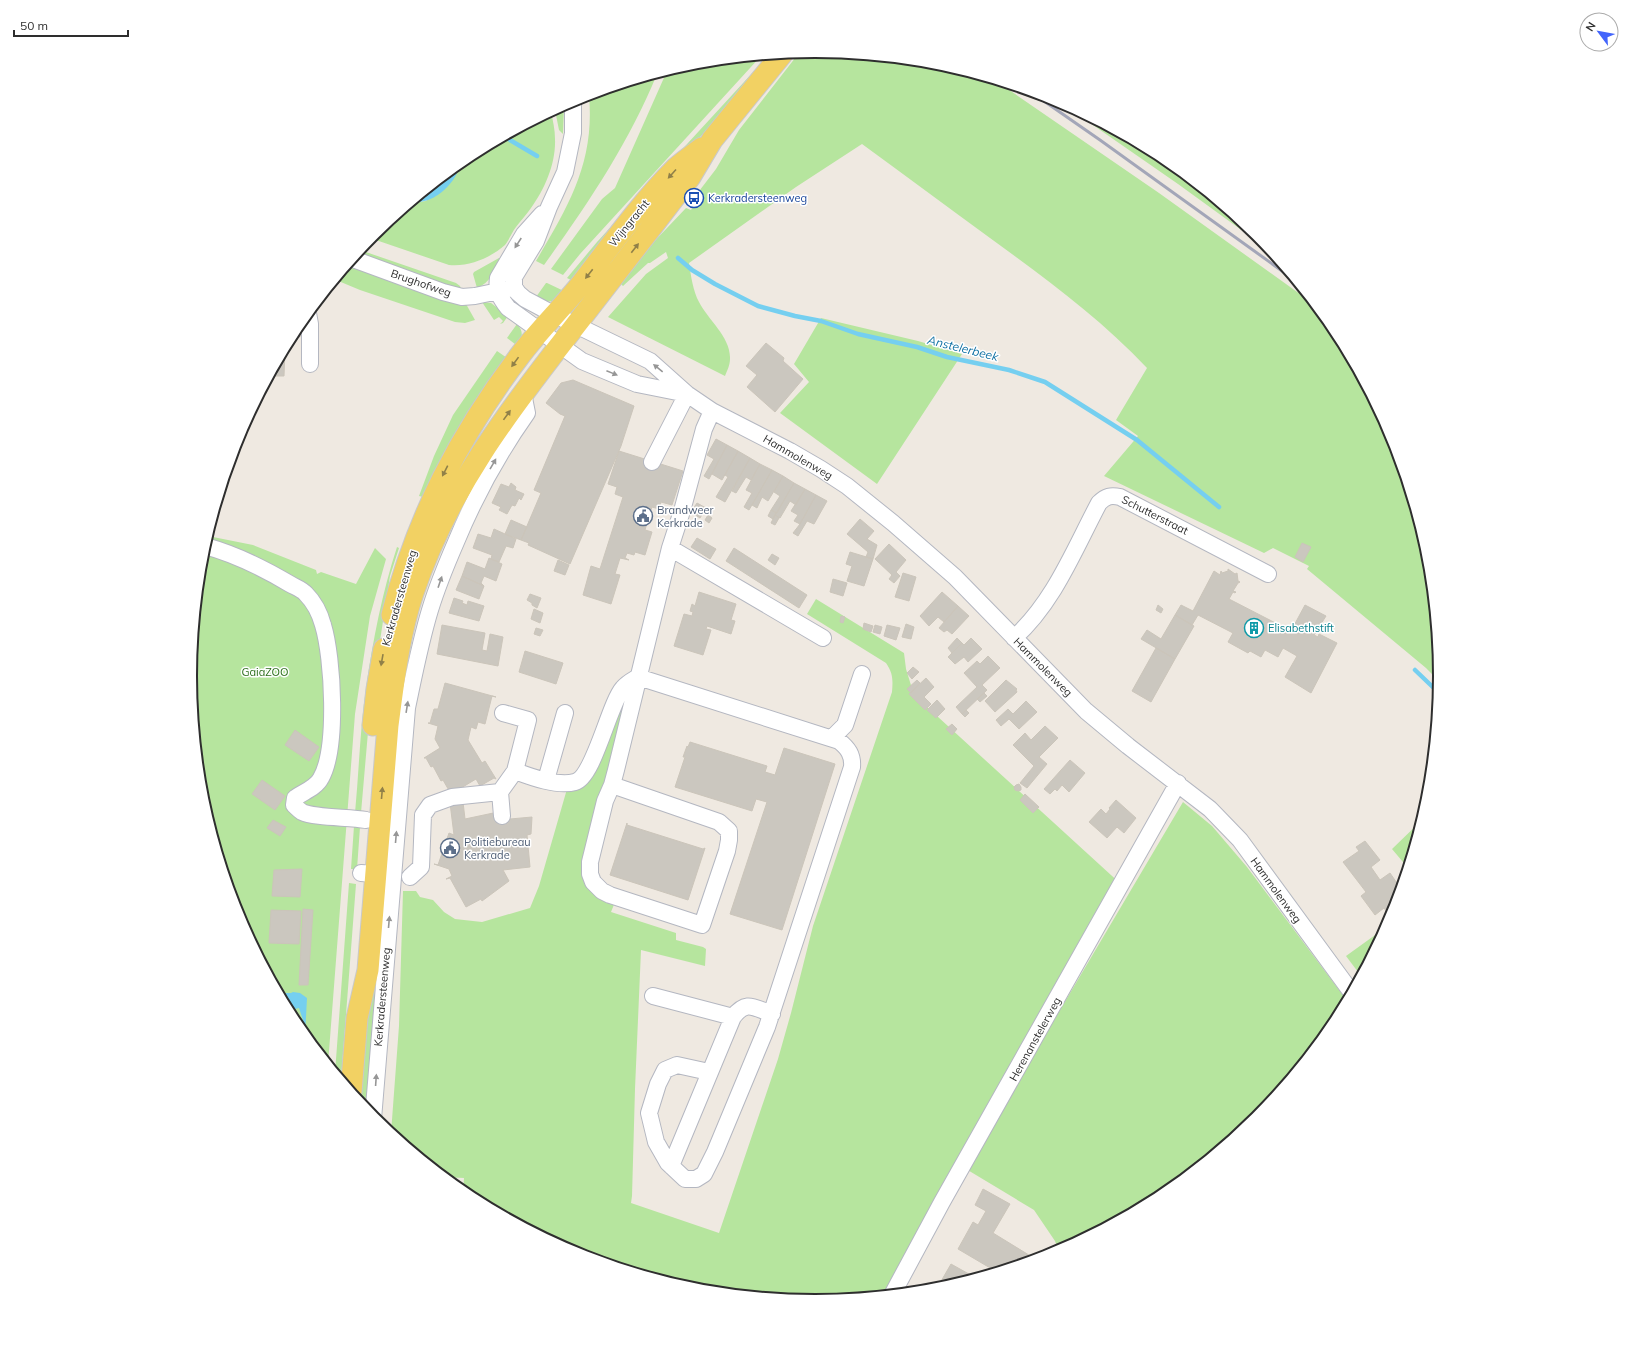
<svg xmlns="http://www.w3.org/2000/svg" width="1631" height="1353" font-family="Mulish,sans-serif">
<rect width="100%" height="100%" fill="#efe9e1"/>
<path fill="#b6e59e" d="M816,51L938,63L996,81L1159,193L1318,307L1336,329L1393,437L1429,555L1440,682L1426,668L1307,569L1309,566L1273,548L1264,553L1104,476L1138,436L1116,420L1147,368C1100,318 1045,278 990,238C947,207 905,175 862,144L796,187L689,263C691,276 693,291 699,302C708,320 731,337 730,359C730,365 727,371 725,376L608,317L646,274L668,258L666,252L650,263H648L623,286L620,283L648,248L686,208L691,210L696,202L693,199L716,169L739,130L799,53Z
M761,56L580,254L563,275L551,269L602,199L615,188L667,71L694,63Z
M768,56L736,98L620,224L575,282L567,278L597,242Z
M657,74C629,143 587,205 544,265L536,261C569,205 595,162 589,95Z
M1054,98L1163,157L1258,234L1273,253L1178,184Z
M564,105L563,134L559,130L555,110Z
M551,112C553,121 555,130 555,139C556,163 545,189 531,208C527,214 521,220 516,227C512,232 509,240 505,245C490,258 469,267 449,265L370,238L411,203L426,201L460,166V163L468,156Z
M360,250L456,283L460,286L462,291L356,255Z
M499,258L502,259C495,270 490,283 477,288L473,274L474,272Z
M349,264L466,304L475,320L465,323L455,322L360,290L336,280Z
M546,283H547L566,292C555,303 549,304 536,297Z
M482,302L491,303L508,316L503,323L500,324L503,321L499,317L494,320Z
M821,318L918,341L962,354L877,484L780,413L809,382L794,364Z
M517,324C524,331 522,338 519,347L507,338Z
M497,351L510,360L423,497L419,496L434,456L453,415Z
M208,536L253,545L316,570L317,574L321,572L356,584L375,548L386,559L370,616L355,714L328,1064L295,1024L238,916L202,798L190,676L202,554Z
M397,547L399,548L390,576L375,673L370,709L361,813H355C359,771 360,729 366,688C373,640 382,593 397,547Z
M816,599L904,653L906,669L914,695L1123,886L888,1295L815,1302L693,1290L576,1254L468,1196L463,1193L464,1178L444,1177L391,1133L399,1026L403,891H416L420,897L433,900L444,912L455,919L482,922L530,908L539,886L567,789L627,691L587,859L615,902L611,912L676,933V940L703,947L706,949L705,966L641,950L635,1089L632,1196L631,1203L719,1233L778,1059L791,1013L813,926L892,692C893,680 893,673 886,663L807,614Z
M1183,802L1212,826L1247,867L1348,1002L1335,1024L1258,1119L1163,1197L1059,1252L1055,1241L1034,1210L966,1169Z
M1423,819L1408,868L1392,849Z
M354,826L360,827L357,869H351Z
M349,883L356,884L341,1080L335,1073Z
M383,887L368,1113L360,1103L367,1023Z
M1389,925L1361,976L1346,956Z"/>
<path fill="#75cff0" d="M460,163C460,174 446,191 436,196C429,201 420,202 411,203Z
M293,992L300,993L307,998L305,1036L300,1029L303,1020L299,1008L295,1009L290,1014L280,996L283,993H291Z"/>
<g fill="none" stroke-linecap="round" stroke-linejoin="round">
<path stroke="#75cff0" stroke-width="4.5" d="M505,137L537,156
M678,258L692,270L715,284L758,306L795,316L821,321L858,334L917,347L947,357L1009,370L1045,382L1137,440L1219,507
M1415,670L1439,693"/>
</g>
<path fill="#cbc7bf" stroke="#cbc5ba" d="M301,322L300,337H291L296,329Z
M766,343L784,358L783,361L803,379L775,412L747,387L757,375L746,366Z
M285,349L284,376H271Z
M573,380L634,406L621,446L570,564L528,545L529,543L521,540L541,493L534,490L565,416L560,414L546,403L561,383Z
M716,439L727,445L709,479L704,476L714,459L707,455Z
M727,445L738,451L722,480L712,474Z
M619,451L683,471L672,505L661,502L659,509L652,507L649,516L652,520L647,523L645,530L652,532L645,555L635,552L634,555L627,553L625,558L629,560L620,558L615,574L620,575L611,604L583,595L591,566L600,569L623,497L615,494L617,487L608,484Z
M738,451L750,458L725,502L716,497L728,477L725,475Z
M750,458L760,464L751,480L746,477L736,493L732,491Z
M760,464L772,470L749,510L744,507L752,493L746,490Z
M772,470L783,476L768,501L762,497L757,508L752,505Z
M783,476L794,483L777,513L771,510L780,496L774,492Z
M511,483L516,487L515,490L524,494L521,500L519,498L515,506L512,505L507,514L499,510L501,507L492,503L501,484L509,487Z
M794,483L805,489L796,505L790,501L780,518L775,515Z
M805,489L816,495L800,524L794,521L798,515L791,511Z
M816,495L827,501L814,524L807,521L798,536L793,533L800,524Z
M697,503L706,508L700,518L691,512Z
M771,510L776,513L773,519L768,516Z
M708,515L712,518L709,523L705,520Z
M775,515L779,518L775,525L771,523Z
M860,519L874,531L867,539L877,545L873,559L866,557L868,552L847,534Z
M511,520L527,527L521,540L505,534Z
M494,529L516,539L513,548L506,546L499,562L491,559L492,555L473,548L478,534L491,538Z
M697,538L716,549L710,559L691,547Z
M1302,543L1311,547L1303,562L1295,557Z
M889,544L906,560L896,572L900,576L894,583L889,579L892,575L875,559Z
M734,548L807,595L799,608L726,561Z
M850,552L873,559L864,586L847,581L852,566L846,564Z
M772,554L779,558L775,565L768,560Z
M489,558L502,564L496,581L484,576L481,583L484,586L462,576L467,562L485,569Z
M558,560L569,565L565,575L554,571Z
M1228,569L1235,574L1237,573L1238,581L1240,582L1238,583L1233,591L1236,592L1235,593L1233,592L1229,599L1291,631L1305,605L1326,616L1314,635L1318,637L1319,634L1337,643L1311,693L1285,677L1297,656L1283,648L1278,657L1265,650L1261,657L1250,651L1248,653L1228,642L1233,633L1198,615L1192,625L1175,615L1181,605L1193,611L1214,571L1220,575L1221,571L1222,573L1228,571Z
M903,573L916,577L909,601L895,597Z
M462,576L484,586L479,599L456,590Z
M833,579L847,583L843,596L830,592Z
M699,592L736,604L731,620L735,621L731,634L707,626L706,629L711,630L703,655L674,646L684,614L692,616L693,612L690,611L692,604L695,606Z
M942,592L958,606L944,622L938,617L929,626L920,616Z
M530,594L541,598L537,608L532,605V603L527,600Z
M454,598L463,601L462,603L467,605L468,601L484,606L479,621L449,613Z
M1158,605L1163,609L1161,613L1156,610Z
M958,606L969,616L952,634L947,630L944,632L939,628Z
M534,609L543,613L540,623L531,619Z
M1175,615L1194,626L1175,659L1141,639L1147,630L1161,639Z
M841,616L845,617L843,623L840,622Z
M864,623L873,626L871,632L863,629Z
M906,624L914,627L911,639L902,637Z
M442,625L485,633L482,650L487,651L490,634L503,637L498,666L437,654Z
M875,625L882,627L880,634L873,632Z
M887,625L900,628L896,640L884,636Z
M536,628L543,630L540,636L534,634Z
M957,638L962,643L952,653L948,648Z
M971,638L982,649L968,662L964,657L955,664L948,657L962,643L964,645Z
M1156,648L1175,659L1151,702L1132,691Z
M525,651L563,663L556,684L519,672Z
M988,656L1000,668L982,685L987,690L962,714L956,707L977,687L964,673L977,661L980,664Z
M913,667L919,672L912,679L907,673Z
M926,678L934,687L924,697L931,704L925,710L909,694Z
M917,680L920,683L911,693L907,689Z
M1006,680L1017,689L1016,690L1017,692L995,712L985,701Z
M445,683L496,697L492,696L485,724L478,722L476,729L471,727L468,740L482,763L485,761L496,779L494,778L480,786L476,779L451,794L443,780L441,781L433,766L431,767L426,758H424L440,748L435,739L438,726L428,723H430L434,709H438Z
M984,693L987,696L980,702L977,699Z
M937,700L945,709L936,718L927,710Z
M1026,701L1037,712L1019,729L1009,719L1001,726L996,720L1008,709L1013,714Z
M966,710L969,713L965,717L962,714Z
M952,724L957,729L952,735L946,729Z
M1045,726L1058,738L1039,757L1047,764L1027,788L1020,783L1034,766L1013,745L1025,733L1031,740Z
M295,730L319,747L309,761L285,745Z
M690,742L767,766L765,772L775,775L784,748L835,764L782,930L730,914L767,802L756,799L752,811L675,787L685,757H683L687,746L688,747Z
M1070,760L1085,773L1069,792L1062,785L1057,791L1055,789L1050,794L1044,789Z
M262,780L285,796L275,810L252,794Z
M1019,784L1021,787V790L1018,791L1015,790L1014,787L1016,785Z
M1025,794L1039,807L1033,813L1020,800Z
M1116,800L1136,818L1124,833L1117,827L1107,838L1089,822L1101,809L1106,814L1110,809L1109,808Z
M463,802L465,819L498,812L499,820L532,817L531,834L527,835L530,867L503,870L509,881L482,901L481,899L466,907L450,878L446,879L452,876L449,869L434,864L438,865L449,833L454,835L450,803Z
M273,820L286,827L280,836L267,828Z
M627,823V825L703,849L705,848L688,900L610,875Z
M1365,841L1380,860L1371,867L1380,880L1390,873L1401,889L1394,913L1390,916L1384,908L1375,915L1361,896L1366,892L1343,862L1359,851L1356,847Z
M302,869L300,897L272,896L274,870Z
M303,909L313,910L308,985H299Z
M271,910L301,911L299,944L269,943Z
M983,1189L1010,1204L993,1233L1037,1260L997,1272L958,1249L973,1222L978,1225L986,1211L975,1205Z
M951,1264L976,1278L936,1290Z"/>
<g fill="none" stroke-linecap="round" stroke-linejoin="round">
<g stroke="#b4b7c1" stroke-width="18">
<path id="minor" d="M573,100V133L565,172L549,207L536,241L514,277V287L518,293L525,299L555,315L650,361L687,394L712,411L790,451L821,469L847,486L893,523L955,577L1086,711L1128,746L1210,809L1240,840L1352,993
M542,214L524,234L498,278C496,291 500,298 508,308L582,361L637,384L687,394
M353,259L443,292L462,297L475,296L508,289
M308,313L310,324V364
M652,462L687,394
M205,546C235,554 263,568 290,584C295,587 302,589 306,594C314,602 320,614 323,625C333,658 338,748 321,778C316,788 303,792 295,798L294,805C297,808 299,810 302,812C315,818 349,817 366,820
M670,548L823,638
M1014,638C1054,602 1074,550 1099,503C1106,496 1111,495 1120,497L1268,574
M503,713L528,720L515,771
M832,738L845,725L862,674
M546,780L565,713
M612,785L719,822L729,831V840L727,851L702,925L610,895L602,891L593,882L590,874V862L605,801L612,785L616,770L670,548L682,511L704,429L712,411
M500,792L502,816
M361,873L387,875
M410,877L421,867L423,815L430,805L452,797L500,792L515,771C531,777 558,787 575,782C594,777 609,704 623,688C627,683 633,680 638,677L839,741C848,748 853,755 852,767L767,1027L715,1152L704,1174L696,1179H685L668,1163L656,1142L649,1113L658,1084L665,1070L677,1065L709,1072
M653,996L733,1017
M373,1119L407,708C414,675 420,643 430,610C437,587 446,565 456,542C475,496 498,454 527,413L523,393
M671,1166L733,1017C747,999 754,1008 772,1014
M892,1295L942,1202L1178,783"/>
</g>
<g stroke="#c9c9c9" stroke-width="23">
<path id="major" d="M392,615C417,517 460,434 521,354C540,329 563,307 582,283C612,244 641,203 676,168C684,161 694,154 702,148
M373,725L377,689L384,649
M351,1092L357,1018L368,970L388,725C394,680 399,635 413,593C447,491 509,410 575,326C613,277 652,227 690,177L712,140L782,54"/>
</g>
<use href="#minor" stroke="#fff" stroke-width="16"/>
<use href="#major" stroke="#f2d163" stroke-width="21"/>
<path stroke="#a3a6b8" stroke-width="3" d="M1028,90L1100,140L1296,281"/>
</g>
<defs><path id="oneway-solid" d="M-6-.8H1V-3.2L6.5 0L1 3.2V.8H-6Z"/></defs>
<g fill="#908048">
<use href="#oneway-solid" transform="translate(672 174) rotate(132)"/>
<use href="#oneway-solid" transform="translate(635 248) rotate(-52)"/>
<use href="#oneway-solid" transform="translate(589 274) rotate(128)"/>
<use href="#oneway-solid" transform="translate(515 362) rotate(126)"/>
<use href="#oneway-solid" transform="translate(507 415) rotate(-54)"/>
<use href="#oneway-solid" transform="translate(445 471) rotate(117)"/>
<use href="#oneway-solid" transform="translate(382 660) rotate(100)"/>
<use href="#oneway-solid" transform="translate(382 793) rotate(-85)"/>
</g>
<g fill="#969696">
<use href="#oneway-solid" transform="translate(518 243) rotate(123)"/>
<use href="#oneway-solid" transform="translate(658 368) rotate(-141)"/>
<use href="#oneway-solid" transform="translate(612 373) rotate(22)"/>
<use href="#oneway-solid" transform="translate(493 464) rotate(-60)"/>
<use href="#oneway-solid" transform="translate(440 582) rotate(-71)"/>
<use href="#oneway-solid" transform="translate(407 707) rotate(-81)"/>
<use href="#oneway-solid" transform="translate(396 837) rotate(-85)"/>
<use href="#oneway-solid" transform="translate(389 922) rotate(-85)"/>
<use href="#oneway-solid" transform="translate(376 1080) rotate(-86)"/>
</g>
<defs>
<g id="bus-ring" transform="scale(1)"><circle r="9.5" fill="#fff" stroke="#1a4fb4" stroke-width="1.5"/><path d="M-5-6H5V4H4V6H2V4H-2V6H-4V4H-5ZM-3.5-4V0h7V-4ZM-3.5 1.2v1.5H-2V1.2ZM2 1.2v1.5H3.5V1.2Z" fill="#1a4fb4"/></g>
<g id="civic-ring" transform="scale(1)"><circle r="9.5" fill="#fff" stroke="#5c6f8a" stroke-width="1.5"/><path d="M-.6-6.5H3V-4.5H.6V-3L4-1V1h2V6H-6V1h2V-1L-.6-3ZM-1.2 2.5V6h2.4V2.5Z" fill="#5c6f8a"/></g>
<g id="building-ring" transform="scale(1)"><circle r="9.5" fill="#fff" stroke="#0f9aa8" stroke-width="1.5"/><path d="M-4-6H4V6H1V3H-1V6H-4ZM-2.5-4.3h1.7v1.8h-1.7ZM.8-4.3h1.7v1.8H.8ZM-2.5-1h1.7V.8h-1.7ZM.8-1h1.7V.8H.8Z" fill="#0f9aa8"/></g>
</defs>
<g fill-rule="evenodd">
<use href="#bus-ring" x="694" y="198"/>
<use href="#civic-ring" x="643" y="516"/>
<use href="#building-ring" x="1254" y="628"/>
<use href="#civic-ring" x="450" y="848"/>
</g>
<g text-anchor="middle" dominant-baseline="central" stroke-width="3" stroke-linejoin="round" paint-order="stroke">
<g font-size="11" fill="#164399" stroke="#fff" text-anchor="start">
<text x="708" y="198">Kerkradersteenweg</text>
</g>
<g font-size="11" fill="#2e2e2e" stroke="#fff">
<text transform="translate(629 223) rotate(-51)">Wijngracht</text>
<text transform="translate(421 283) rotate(19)">Brughofweg</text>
<text transform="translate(798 457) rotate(30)">Hammolenweg</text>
<text transform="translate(1155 515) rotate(27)">Schutterstraat</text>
<text transform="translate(399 598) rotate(-74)">Kerkradersteenweg</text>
<text transform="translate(1043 667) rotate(45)">Hammolenweg</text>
<text transform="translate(1276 890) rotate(54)">Hammolenweg</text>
<text transform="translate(382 997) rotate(-85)">Kerkradersteenweg</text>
<text transform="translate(1035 1039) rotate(-61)">Herenanstelerweg</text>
</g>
<g font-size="11" fill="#4e5e75" stroke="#fff" text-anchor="start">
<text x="657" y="510">Brandweer<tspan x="657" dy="13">Kerkrade</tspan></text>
<text x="464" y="842">Politiebureau<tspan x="464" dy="13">Kerkrade</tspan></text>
</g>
<g font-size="11" fill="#0d838f" stroke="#fff" text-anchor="start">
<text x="1268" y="628">Elisabethstift</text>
</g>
<g font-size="11" fill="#2c6e1b" stroke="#fff">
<text x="265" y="672">GaiaZOO</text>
</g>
<g font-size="12" font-style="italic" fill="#0d6fa3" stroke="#fff">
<text transform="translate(963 348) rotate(14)">Anstelerbeek</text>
</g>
</g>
<path d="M0 0H1631V1353H0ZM197 676a618 618 0 1 1 1236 0a618 618 0 1 1-1236 0Z" fill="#fff" fill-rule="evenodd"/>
<path fill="none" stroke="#2e2e2e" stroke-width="2" d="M197 676a618 618 0 1 1 1236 0a618 618 0 1 1-1236 0Z"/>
<g transform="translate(1599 32) rotate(302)"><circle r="19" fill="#ffffff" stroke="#ababab"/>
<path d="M0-3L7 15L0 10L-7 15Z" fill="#4264fb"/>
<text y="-6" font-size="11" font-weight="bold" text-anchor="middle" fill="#2e2e2e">N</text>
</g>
<path d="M14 30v6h114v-6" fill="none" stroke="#2e2e2e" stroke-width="2"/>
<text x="20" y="30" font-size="12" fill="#2e2e2e" stroke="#ffffff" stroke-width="3" paint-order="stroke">50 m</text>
</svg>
